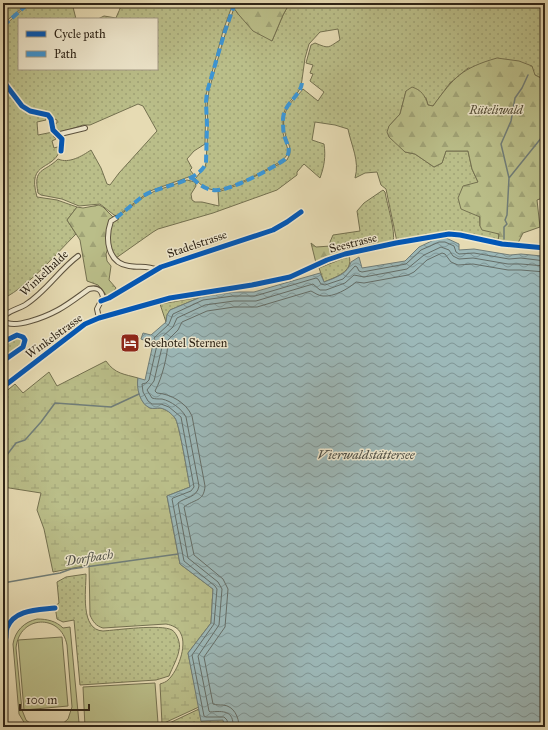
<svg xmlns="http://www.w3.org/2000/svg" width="548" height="730" font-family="'IM FELL Great Primer',serif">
<defs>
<pattern id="green-dots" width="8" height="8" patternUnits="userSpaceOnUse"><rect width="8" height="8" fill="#babe89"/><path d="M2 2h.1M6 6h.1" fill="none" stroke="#a0a376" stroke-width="1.8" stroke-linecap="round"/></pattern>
<pattern id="forest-firs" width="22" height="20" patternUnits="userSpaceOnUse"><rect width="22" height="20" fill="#babe89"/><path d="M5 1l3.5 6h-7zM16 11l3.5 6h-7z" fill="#a0a376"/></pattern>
<pattern id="wetland-marsh" width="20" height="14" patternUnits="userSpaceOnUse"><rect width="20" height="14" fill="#babe89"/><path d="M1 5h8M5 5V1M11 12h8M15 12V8" fill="none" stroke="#a0a376"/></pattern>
<pattern id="water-waves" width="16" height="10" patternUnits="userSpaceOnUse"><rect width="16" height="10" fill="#9cb8b8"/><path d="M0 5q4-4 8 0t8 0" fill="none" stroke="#809595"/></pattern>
</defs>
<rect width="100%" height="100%" fill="#e6dbb3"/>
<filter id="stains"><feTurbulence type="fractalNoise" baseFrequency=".005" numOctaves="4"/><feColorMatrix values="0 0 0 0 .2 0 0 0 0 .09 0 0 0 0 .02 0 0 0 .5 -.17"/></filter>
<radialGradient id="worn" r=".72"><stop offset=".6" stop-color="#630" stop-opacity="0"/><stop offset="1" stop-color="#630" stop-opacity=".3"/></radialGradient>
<path fill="url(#green-dots)" stroke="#747150" d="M3,3H28L3,24Z
M31,3H88V5L73,7L76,19H19V69H157V19H98L104,16L116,18C118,12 121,9 121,3H230L232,6L223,31L206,95L205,144L194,151L187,159L192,168L190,170L194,175L150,191L117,216L114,215L100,204L79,206L62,199L41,195L38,193C33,167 44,173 58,159C69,164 82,156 91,150L101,168L107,184L110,185L119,173L157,131L143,106L138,104L90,125H83L59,133L55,131L54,124L57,123V120C52,119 50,113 44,112C38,110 32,111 26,108C16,102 13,86 3,79V27L25,7Z
M309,3H545V80L535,75L468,68L450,83L433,106L428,105L426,98L406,91L400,114L389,126L405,152L415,154L434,167L442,163L446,151H468L472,169L478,182L480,226L499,234L498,241L467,234L449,232L397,242L387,194L386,189L381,185L377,172L365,173L355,178C360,161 351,145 348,129L335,125L315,122L312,140L324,144C326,157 324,167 320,178L304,164L297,172V175L277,190L213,213L158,229L153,232L116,258C107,247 109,235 112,221L145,196L155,191L187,180L195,182L196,186L191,194L192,200L195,202H202L219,206L218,192L238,185L287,160C294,148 287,144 285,133C283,127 283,117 286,111C289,102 298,96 303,89L318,101L324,92L310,81L313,74L310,73L313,65L306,63L311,45L315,43C330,49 327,48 340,40L338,29L320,32L309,44L305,58L301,87L298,92L287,105L283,115V133L288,150L287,155L283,160C270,168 230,190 216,190C208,190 200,185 195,179L205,167L206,163L208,126L207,107L209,90L223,41L234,8L239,15L272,41L283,15L288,6L308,4Z
M3,83L21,106L45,115L46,120L37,122L38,135L53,132L56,139L52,141L54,148L61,146C56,173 26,158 37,197L57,200L77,207L67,220L76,234C53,257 32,283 3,299Z
M383,190L385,192C387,204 396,232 393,242L344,253L341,248L331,246L330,242L333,235L360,231L357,211L364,203Z
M349,256C354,272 335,277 324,282L319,268Z
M201,297L170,310L167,315L166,322L160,304Z
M17,337L22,340V345L3,357V344Z
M86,574C86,591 80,630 103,631C117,630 161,624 172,630C177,633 181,644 179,650C178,658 172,668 169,676L156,680L80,685L74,620L63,622L57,619L55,606L59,603L57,582L66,577Z
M199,709L201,721L223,720L224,724L223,727H161Z"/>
<path fill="url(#forest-firs)" stroke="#747150" d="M230,3H309L308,4L288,6L283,15L272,41L253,31L239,15Z
M497,58L519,61L532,66L535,75L545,80V197L537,200L540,227L523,233L518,243L498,241L499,234L482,230L480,226V217L461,209L458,198L463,186L478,182L472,169L468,151H446L442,163L434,167L415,154L405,152L389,137L387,132L389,126L400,114L406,91L412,87C421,90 425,95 428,105L433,106C454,77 462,68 497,58Z
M99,205L103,207L114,218L111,220L108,248L106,254L107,261L111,266L109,280L116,288L113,293L107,296L98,285L87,281L80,240L67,220L77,207L83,208Z
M311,243L316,247L331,246L341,248L344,253L316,263Z"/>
<path fill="url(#wetland-marsh)" stroke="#747150" d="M106,361C115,374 124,374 138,378C137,388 140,404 150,408C153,409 157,408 160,408C166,409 172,413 175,418C179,422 188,477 190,487L167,496L180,564L213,589L211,623L188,653L199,707L162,724L160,684C163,683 166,682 168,680C178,671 187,646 181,634C179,628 172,625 166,624L103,628C96,626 93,622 90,615L89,565L53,572L44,529L37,510L41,493L3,487V394L15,384L23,393L49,372L57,386Z"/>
<path fill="#babe89" stroke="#747150" d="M37,619C47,619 56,621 63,628L70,627L79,723L69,724L65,727H59L68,719L72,707L67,645C61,613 19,615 16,648L22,710L26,720L35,727H28L25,724L19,714L13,644C15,631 24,622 37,619Z
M62,637L68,706L24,710L18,640Z
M155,683L158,723L85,727L83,687Z"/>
<path fill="url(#water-waves)" stroke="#707d78" d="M438,238H446L459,244V250L474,249L510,255L521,254L542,256L545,258V727H223L224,724L223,720L201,721L188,653L211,623L213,589L180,564L167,496L190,487C188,477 179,422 175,418C171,413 166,409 160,408C157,408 153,409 150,408C140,404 136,388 138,378L145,380L153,344L141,339L143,333L151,335L166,322L167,315L170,310L201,297L233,292H254L320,273L324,282C335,278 348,274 351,262L359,257L362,268L405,261L419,247Z"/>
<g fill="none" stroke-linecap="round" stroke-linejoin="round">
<path stroke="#656e68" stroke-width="1" d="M228,727L227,720L224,717H206L204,716L192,655L214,624L217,589L215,586L184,561L172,499L173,498L191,491L194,487L181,417L169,407L161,404H152L148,401L143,392L142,384L146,383L149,380L157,345L154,338L169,324L173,314L203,300L233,296H255L316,278L318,279L321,284L325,285L343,279L355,266L357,267L359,271L362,272L406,264L421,250L439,242H445L454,246L456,252L459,254L474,253L509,259L521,258L545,261
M233,727C234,710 223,711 210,712L209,711L198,656L219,625L222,589L218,582L188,558L178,503C185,497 197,498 199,486L186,417C182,409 171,401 162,399C158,399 155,399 152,398L147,390L154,381L162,347L161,338L173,327L177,318L205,305L234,301H256L313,284L320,290H326L345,283L354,275L364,277L407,269L424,255L441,247L449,250L453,256L459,259L473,258L508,264H521L545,266
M239,727C239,717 234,706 223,705C219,705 217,705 213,704L204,657L225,627L228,589L223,579L194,555L184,507C194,499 204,502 205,486L192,416C186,402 170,394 157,393L155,391C162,378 168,355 168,340L178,330L182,322L207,311L234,307H257L311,291C315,293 319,296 323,296C334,297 348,289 356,282L364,283L408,275L414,272L427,260L442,253L445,254L451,262L458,265L473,264L508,270H521L545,272"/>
<path stroke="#707d78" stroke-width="1.5" d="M509,178L542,137L545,126
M504,239V227L507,224L505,220L507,215L509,178L501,144L511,121L515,98L522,88L528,75
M3,460L16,443L25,440L41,422L55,403L111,407L139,394
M3,583L60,573L71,569L178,554"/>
<g stroke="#5c523e" stroke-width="6">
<path id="minor" d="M3,81L22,106L30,111L48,115L51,119L53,130L62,139L61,151
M56,135L85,128
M116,218L111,221C105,238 107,263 129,266C139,268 148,265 157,270
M101,301L109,298L161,267L273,230L287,222L301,212
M3,317C8,311 18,309 25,305C46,292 59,270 78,256
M3,320C12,331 47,316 58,310C69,304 79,296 89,289C97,287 101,289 103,297L97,309L99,318
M3,342L17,335L23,337L25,340L23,347L3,361
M3,387L85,324L99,318L170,298L252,285L290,277L327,260L345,254L396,243L449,234L460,235L502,244L545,248
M3,643C8,639 5,634 7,628C14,609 39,610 55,608
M159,725V727"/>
</g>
<use href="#minor" stroke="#efe8ce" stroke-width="4"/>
<path stroke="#3c95d4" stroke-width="4" stroke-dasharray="8 4" stroke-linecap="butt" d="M3,26L29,3
M192,178C198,183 204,189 213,190C227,193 271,169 284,160C293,151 287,145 284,135C283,129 283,124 283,119C284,103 300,97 302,83
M116,218C125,211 134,203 143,196C161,185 198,183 206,163L207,125L206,102L207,92L225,31L235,3"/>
<g stroke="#efe8ce" stroke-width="8">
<path id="cycleway" d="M3,81L22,106L30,111L48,115L51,119L53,130L62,139L61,151
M101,301L109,298L161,267L273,230L287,222L301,212
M3,342L17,335L23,337L25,340L23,347L3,361
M3,387L85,324L99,318L170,298L252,285L290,277L327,260L345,254L396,243L449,234L460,235L502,244L545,248
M3,643C8,639 5,634 7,628C14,609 39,610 55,608"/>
</g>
<use href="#cycleway" stroke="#0057b8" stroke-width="5"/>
</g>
<defs>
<g id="hotel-square" transform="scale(1)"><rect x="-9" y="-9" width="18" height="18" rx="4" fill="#8f2418" stroke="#efe8ce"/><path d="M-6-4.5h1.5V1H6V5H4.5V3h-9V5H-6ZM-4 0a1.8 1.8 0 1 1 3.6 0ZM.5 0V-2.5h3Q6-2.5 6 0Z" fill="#fff"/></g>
</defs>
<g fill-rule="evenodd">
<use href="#hotel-square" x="130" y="343"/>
</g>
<g text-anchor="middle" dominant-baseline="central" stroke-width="3" stroke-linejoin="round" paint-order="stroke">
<g font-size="12" font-style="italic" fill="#514a34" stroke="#efe8ce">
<text x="496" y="110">Rüteliwald</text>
</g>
<g font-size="12" fill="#2e2417" stroke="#efe8ce">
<text transform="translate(353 243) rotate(-14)">Seestrasse</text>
<text transform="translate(197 244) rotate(-19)">Stadelstrasse</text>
<text transform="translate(44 273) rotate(-43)">Winkelhalde</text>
<text transform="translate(54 336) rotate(-36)">Winkelstrasse</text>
</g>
<g font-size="12" fill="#2e2417" stroke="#efe8ce" text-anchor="start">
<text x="144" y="343">Seehotel Sternen</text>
</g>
<g font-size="13" font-style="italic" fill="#4f5047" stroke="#efe8ce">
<text x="366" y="455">Vierwaldstättersee</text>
<text transform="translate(89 558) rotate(-9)">Dorfbach</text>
</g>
</g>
<rect width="548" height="730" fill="none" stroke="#e6dbb3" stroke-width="16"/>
<rect x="4" y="4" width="540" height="722" fill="none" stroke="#2e2417" stroke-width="2"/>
<rect x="8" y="8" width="532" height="714" fill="none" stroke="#2e2417"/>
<rect x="18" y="18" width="140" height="52" fill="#efe8ce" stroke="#a29a85"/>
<rect x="26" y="31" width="20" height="6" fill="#0057b8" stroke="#a29a85"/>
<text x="54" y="38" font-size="12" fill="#2e2417">Cycle path</text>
<rect x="26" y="51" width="20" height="6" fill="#3c95d4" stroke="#a29a85"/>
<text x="54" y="58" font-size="12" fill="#2e2417">Path</text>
<path d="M20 704v6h69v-6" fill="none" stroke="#2e2417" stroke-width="2"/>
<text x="26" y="704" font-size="12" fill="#2e2417" stroke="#efe8ce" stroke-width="3" paint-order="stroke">100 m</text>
<rect width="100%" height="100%" filter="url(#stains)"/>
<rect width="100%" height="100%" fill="url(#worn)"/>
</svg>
